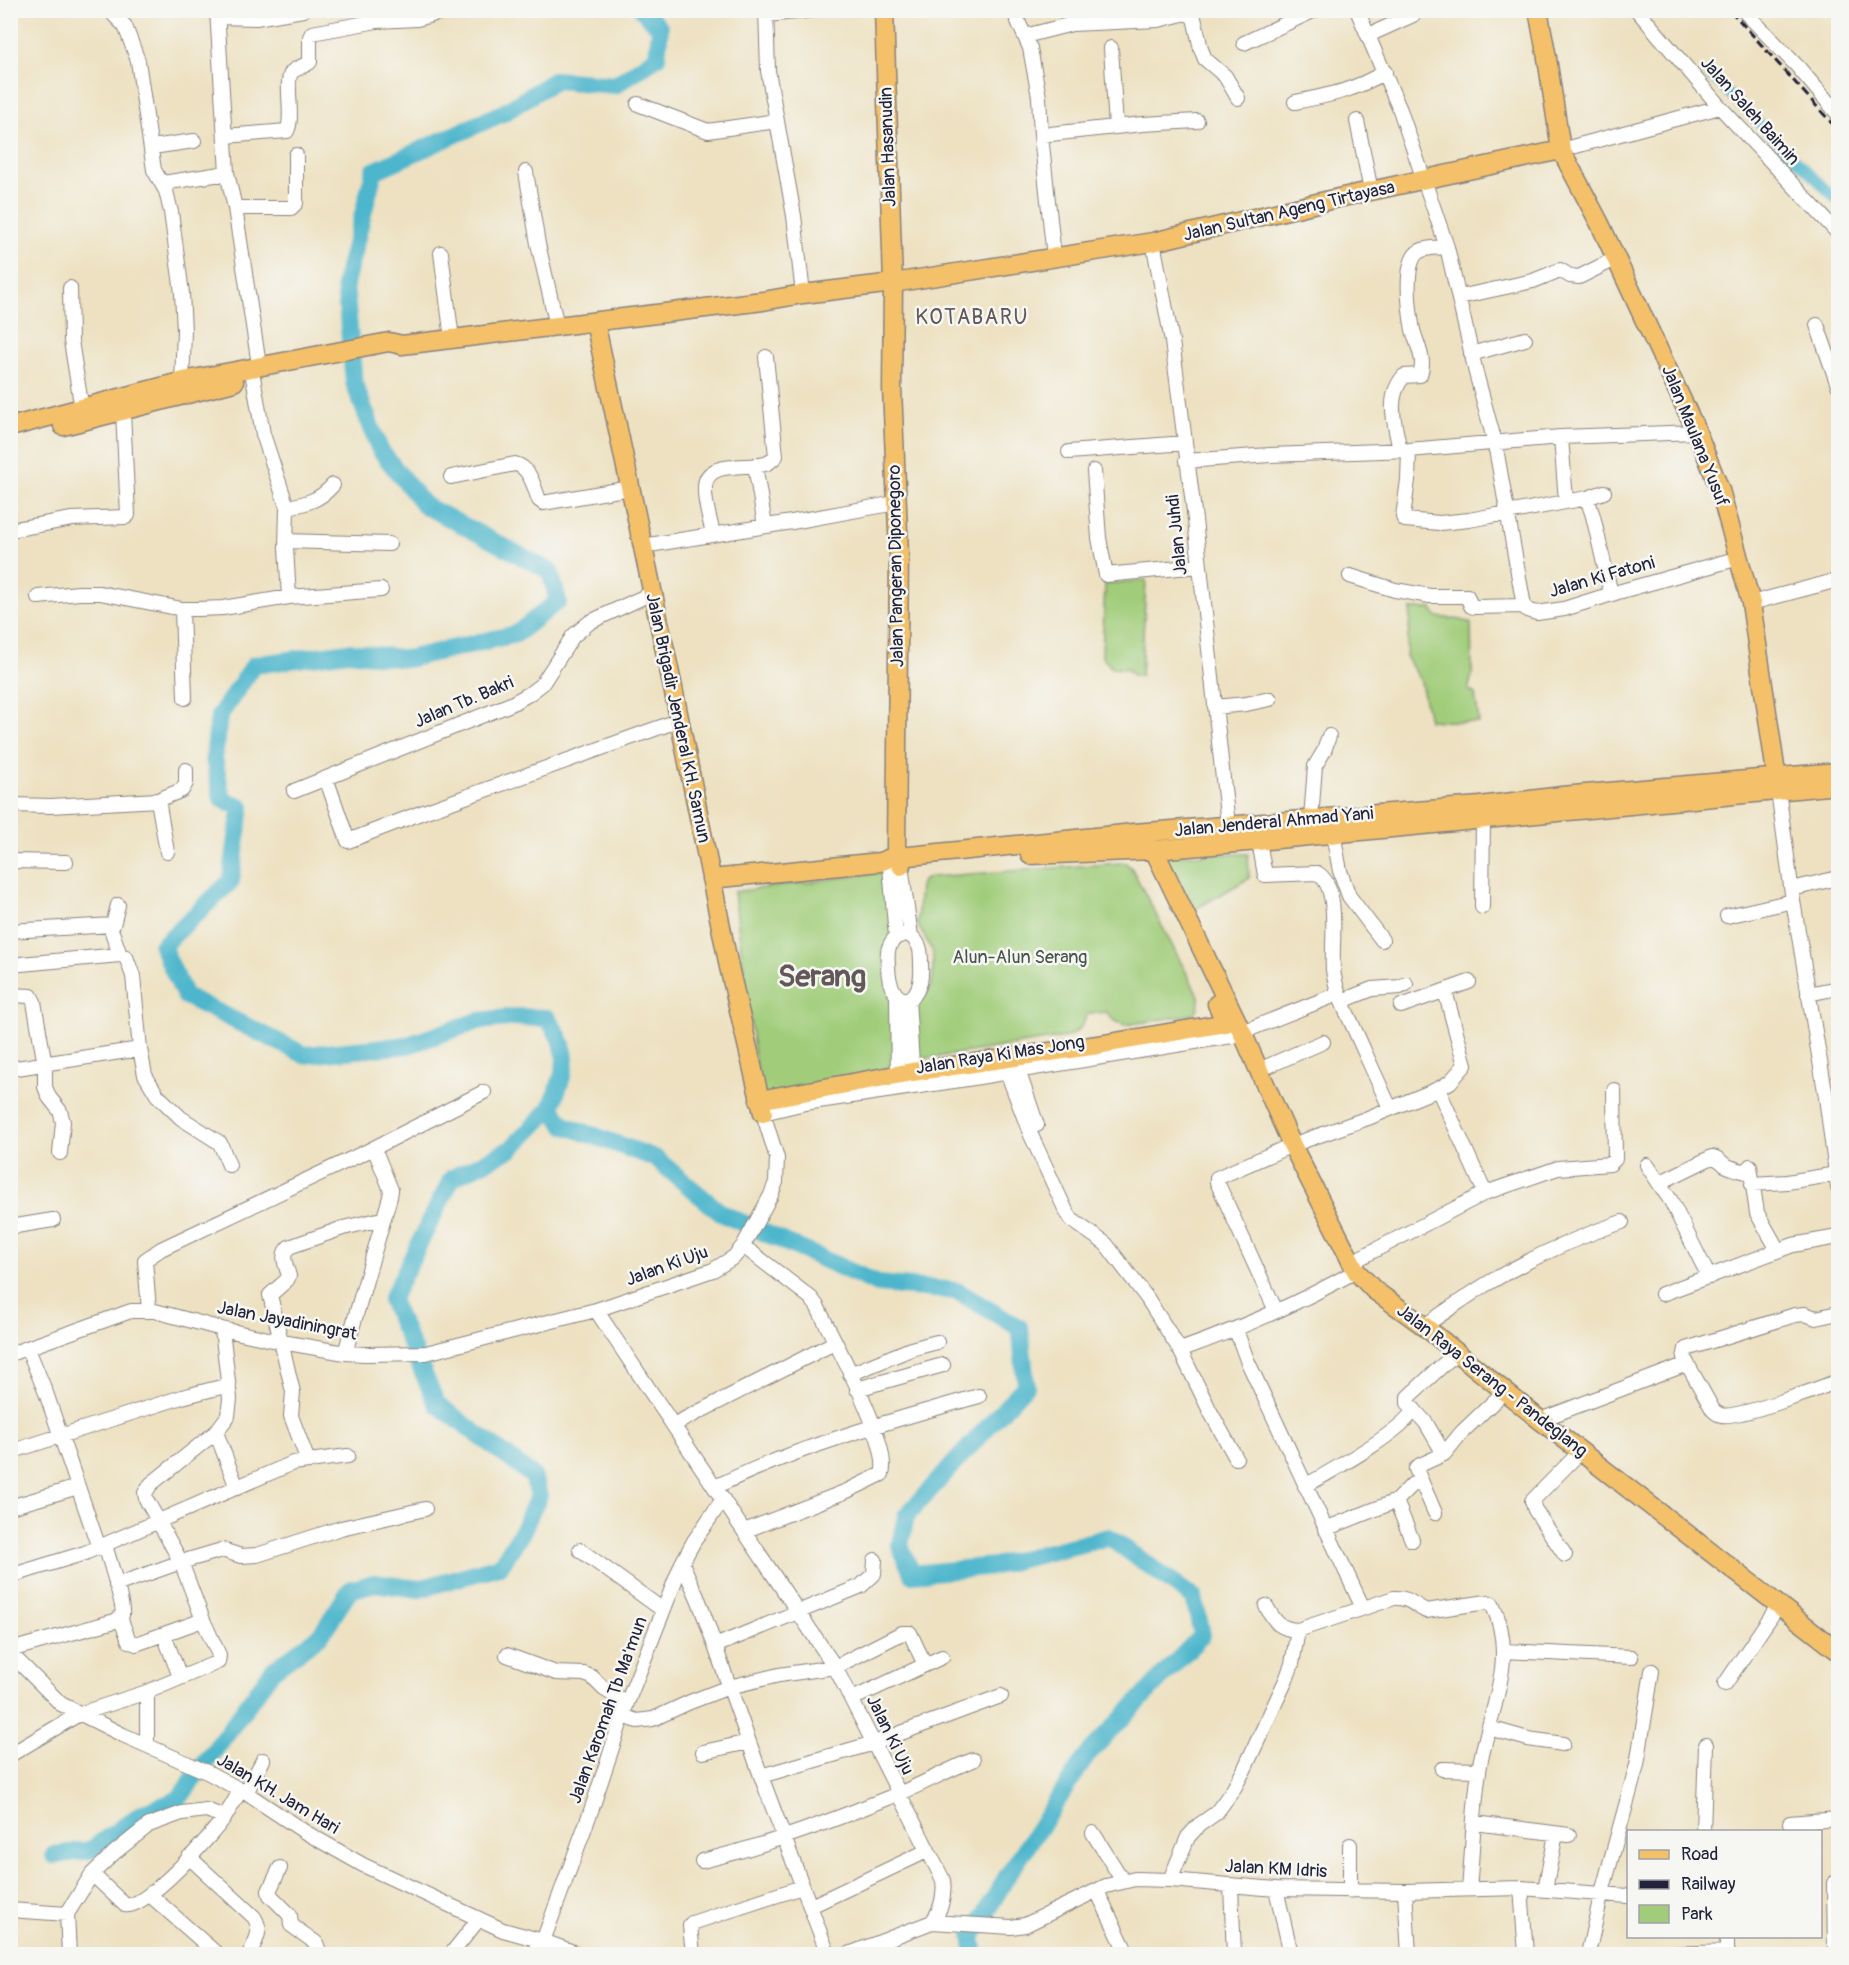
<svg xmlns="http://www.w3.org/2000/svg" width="1849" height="1965" font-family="Pangolin,sans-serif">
<rect width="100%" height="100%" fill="#f6f6f2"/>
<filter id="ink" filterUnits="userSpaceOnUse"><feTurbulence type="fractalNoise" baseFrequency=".0167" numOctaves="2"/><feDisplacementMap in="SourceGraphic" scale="12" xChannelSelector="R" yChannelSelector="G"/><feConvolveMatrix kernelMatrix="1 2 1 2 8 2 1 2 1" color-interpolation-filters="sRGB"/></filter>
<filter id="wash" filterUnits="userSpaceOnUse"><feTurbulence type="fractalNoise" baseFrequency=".008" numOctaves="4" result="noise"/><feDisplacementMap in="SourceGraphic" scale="24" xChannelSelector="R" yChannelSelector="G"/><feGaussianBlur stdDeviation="1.35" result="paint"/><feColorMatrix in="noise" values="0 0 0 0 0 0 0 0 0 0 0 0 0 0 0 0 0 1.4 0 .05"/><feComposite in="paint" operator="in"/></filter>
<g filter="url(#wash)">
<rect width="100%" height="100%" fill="#ede1c1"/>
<path fill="#a1cd7a" stroke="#62785a" stroke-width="1.5" d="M1146,580L1141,676H1134L1127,669L1112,668L1102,657L1105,584Z
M1411,609H1432L1437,617L1461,620L1471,623L1472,675L1468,690L1475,694L1479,723L1429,720L1421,682L1406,656Z
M1248,854L1249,878L1187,914L1163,855Z
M1121,863H1126L1132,869L1199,997C1199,1007 1198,1011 1190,1015L1125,1025L1113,1020L1107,1012L1087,1014C1083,1027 1078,1032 1066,1037L923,1059L918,1058L913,1010L930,989L933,976V952L917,924L920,886L922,881L930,877Z
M885,872L912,1088L761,1108L734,892Z"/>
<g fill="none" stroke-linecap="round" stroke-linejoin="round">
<path stroke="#4eb6cc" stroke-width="10" d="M1709,74L1838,201"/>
<path stroke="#4eb6cc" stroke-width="18" d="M642,10L660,28L657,57L615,85L555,80L505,112L374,171L345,284L354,383L380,450L424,505L550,571L558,601L516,634L407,659L348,652L254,665L219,716L214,758L222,799L241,807L231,881L162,946L185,996L305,1055L408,1045L478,1021L518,1017L547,1018C575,1056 565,1068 551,1108L564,1125L655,1158L721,1213L878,1284L957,1291L1020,1328L1026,1385L906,1516L900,1545L912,1574L994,1566L1109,1537L1194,1598L1202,1635L1088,1754L1006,1878L972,1937L975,1954
M54,1855L90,1850L141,1814L178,1800L273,1670L320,1636L350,1590L374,1583L419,1589L500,1566L522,1532L539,1495L533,1476L437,1404L391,1300L452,1178L511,1149L551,1108"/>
</g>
</g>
<g filter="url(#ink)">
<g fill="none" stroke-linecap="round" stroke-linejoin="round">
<g stroke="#88827e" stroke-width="16">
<path id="minor" d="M217,10L227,173L235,208L259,365
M766,10L768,71L794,216L803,294
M1013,10L1030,48L1039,97L1041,135L1054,257
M1184,10L1194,18L1201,49L1205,59L1225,76L1238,98
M1357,10L1400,110L1447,247L1476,373L1495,443L1524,606L1527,610L1537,613L1564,609L1618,592L1739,558
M1637,10L1720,107L1838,233
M1743,10L1798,67L1838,114
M114,15L125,26L138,61L154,170L166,191L171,212L182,293L184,331L182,382
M766,15L816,10
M217,17L256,18L303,10
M1369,35L1413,15
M1025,36L1072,24L1158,20L1187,13
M1244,43L1315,10
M1111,48L1116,127
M1295,102C1331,95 1353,91 1385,72
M638,104L708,131L776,121
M1357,121L1371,191
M1041,135L1143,124L1197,121
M225,136L287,131C295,117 283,79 293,71C298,67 305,66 310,62V37L312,33L377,21L417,19L449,10
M152,147L194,141
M1561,150L1720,107
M526,172L538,244L557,326
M163,183L227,173
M235,208H291L296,203V155
M1153,242L1172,341L1195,520L1228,825
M441,253L452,339
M70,288L71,341L83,416
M1459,297L1533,281L1560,270L1570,276L1579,277L1615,259
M1817,325L1838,385
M1471,354L1525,339
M253,377L263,434L287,507L286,548L289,597
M1561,437L1566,501
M1400,450C1395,425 1385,397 1404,376L1420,375C1426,360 1417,345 1413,330C1410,314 1402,259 1420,251C1427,247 1439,248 1447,247
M1409,450L1408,480L1403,517L1405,520L1440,523L1469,520L1587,498L1604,492
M1069,452L1185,443
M1186,461L1270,455L1409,450L1561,437L1697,432
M755,465L765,526
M1094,471L1099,538L1106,575L1199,566
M451,477L515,464C530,467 534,487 539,500L543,503L630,488
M1587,498L1593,516L1611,594
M287,507C306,504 320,500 333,485
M10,530L72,519L126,517L128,515L123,412
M713,534C710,519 704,503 705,487C705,460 747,469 765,464C770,463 773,459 776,456L766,357
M286,541L389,544
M643,546L792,522L896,503
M1350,576L1395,590L1430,596H1467L1471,606L1474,607L1524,606
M38,597L79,593H100L182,609H199L223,608L289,597L381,590
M1751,603L1838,580
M182,609L185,698
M1215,707L1246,704L1270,699
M326,778L348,841L418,814L680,720
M1778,790L1793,901L1826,1097L1838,1188
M294,791L511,704L529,694L542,684L573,636L590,622L652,593
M158,800L167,852
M10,805L51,806L158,800L182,790L186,783V770
M1311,819L1315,766L1324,751L1329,736
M1333,833L1340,871L1349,896L1382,940
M1259,841L1265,875L1317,873C1341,886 1331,946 1333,970C1336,994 1348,1014 1357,1035C1368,1059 1379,1084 1390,1108
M10,861L66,862
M901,866L911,936C921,944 921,952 921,965C924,1009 889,1012 888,966C887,953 887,946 896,937L906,934L911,936
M890,867L896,937
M1792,889L1838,878
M1482,907L1483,819
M1727,916L1793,901
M110,926L120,955
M10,931L113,925L118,905
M10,965L120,955L126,957L133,976L140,1049
M1808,994L1838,988
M10,995L31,996L34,1002L45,1065V1087L49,1097L60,1111L63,1122L60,1153
M897,996L898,1083
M908,999L913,1081
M1342,1001L1372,989L1400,987L1406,984
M1401,1006L1469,982
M10,1069L140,1049L145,1075L157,1095L181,1118L220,1143L229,1165
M1018,1070L1037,1125
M1259,1070L1323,1042
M1007,1072L1030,1133L1066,1211L1072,1220L1106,1244L1147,1298L1180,1350C1241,1328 1300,1303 1356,1271
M1438,1089L1450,1082L1465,1065L1445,991
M1647,1165L1671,1201L1709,1277
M1750,1166L1757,1213L1778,1250
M1659,1183L1712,1157C1719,1158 1720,1161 1725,1165C1733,1169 1742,1171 1751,1173
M1752,1184L1787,1182L1837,1174
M1485,1193L1558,1168L1610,1164L1615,1159L1614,1090
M10,1227L53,1220
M743,1246L811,1298L817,1306C832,1337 892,1444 882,1474L847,1491L744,1531
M1662,1294L1793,1245L1838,1237
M149,1310L145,1260L161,1249L374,1148L484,1092
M596,1310L835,1667L943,1880C945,1895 942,1909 932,1922L849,1954
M1276,1311L1217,1182V1178L1292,1145L1368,1118L1438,1089L1485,1193L1352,1262
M1838,1313L1816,1318L1805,1314L1795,1315L1686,1349L1684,1358L1713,1410C1716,1413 1717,1414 1721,1415C1738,1419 1818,1389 1838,1381
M1424,1326C1444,1313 1464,1298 1485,1285C1528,1259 1575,1238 1622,1222
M1236,1330L1247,1360L1363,1608
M28,1349L46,1393L99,1548
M1180,1350L1211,1413L1236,1458
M345,1353L390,1197L391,1190L374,1148
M10,1354L131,1311H155L222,1329L282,1342L345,1353L365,1354L426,1353L596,1310L713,1270L734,1257L743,1246L771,1195L776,1182L777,1158L763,1113L805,1103L967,1079L1232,1036L1338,994
M850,1374L911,1349L937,1342
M857,1389L943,1365
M1540,1420L1687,1364
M673,1425L834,1343
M216,1432L237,1488
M10,1452L182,1397L229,1385
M1444,1454L1426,1423L1408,1403V1397L1456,1353
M308,1461L291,1416L293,1392L270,1295L287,1280L289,1276C286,1265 280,1255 289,1247L343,1228L382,1219
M1305,1486C1328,1473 1404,1431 1414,1409
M715,1487C799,1446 890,1421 979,1396
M1396,1501L1412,1540
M10,1507L78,1487
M1435,1513L1416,1469L1420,1465L1444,1454L1462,1432L1505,1391
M1325,1529L1396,1501L1413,1484L1421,1481
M580,1550L663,1610
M1565,1555L1535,1510L1532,1501L1581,1451
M682,1563L699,1601L761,1776L828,1954
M10,1576L85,1553L293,1463L348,1456
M116,1585L181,1562L222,1550L241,1556L257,1555L341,1528L425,1509
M1266,1606C1275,1622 1279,1629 1298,1630L1394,1598C1408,1597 1414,1605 1426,1611L1487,1602L1492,1604C1519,1659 1489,1711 1480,1765C1473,1806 1473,1848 1469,1889
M120,1617L129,1641L136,1644L203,1620
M164,1635L180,1677
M715,1646L861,1586L874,1574L875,1560
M10,1650L115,1621C117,1620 120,1618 122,1615C125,1608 108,1556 105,1545
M1504,1651L1631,1657
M10,1653L61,1704L123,1735L209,1773L246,1793L305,1832L363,1865L503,1930L543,1941L579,1954
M507,1655L556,1673L584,1674L592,1677L604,1689L627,1703
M1725,1684L1778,1606
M852,1699L942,1657
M623,1716L637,1721L653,1719L690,1702L729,1687L779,1675L835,1667L902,1633H910L925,1665
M1489,1728L1528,1739L1563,1744
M147,1745V1692
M703,1752L749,1742
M10,1755L79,1714L147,1692L218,1662L219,1655L203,1620L181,1562L146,1499L145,1493L151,1484L216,1432L228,1416L230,1399L222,1329
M1442,1769L1479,1770
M761,1776L874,1743L1001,1696
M246,1793L263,1760
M1475,1823L1569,1835
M1790,1823L1837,1819L1838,1821
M1703,1832L1706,1745
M1093,1833L1123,1881
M1350,1845V1891
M189,1857L254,1917C263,1930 256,1941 249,1954
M702,1861C769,1845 834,1820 898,1794C923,1784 947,1770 973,1760
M280,1868L269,1891L270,1895L290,1915L291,1925L316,1943L320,1954
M92,1874L125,1905C145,1911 214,1833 226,1815C231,1807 236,1798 240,1791
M1170,1880L1188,1837L1199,1825L1216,1813L1233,1790L1244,1770L1286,1680L1292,1664L1298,1630
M1834,1883L1835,1954
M1231,1886L1234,1954
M1521,1888L1526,1954
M1276,1889L1291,1954
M1545,1889L1556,1834
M1097,1891L1124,1947
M1405,1891L1409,1954
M150,1895L217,1954
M811,1906L927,1851
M10,1910L67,1914
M932,1922L1011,1927L1025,1925L1106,1886L1135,1879L1170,1880L1276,1889L1405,1891L1521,1888L1628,1896
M1727,1936V1954
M69,1954L67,1914L92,1874L114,1853L149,1825L182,1813L206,1810L225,1817
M451,1954L479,1919
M533,1954L543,1941L592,1808L627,1703L682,1563L694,1541L723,1499
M693,1954L690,1926L692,1923L802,1887
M1588,1954L1601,1896L1637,1765L1652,1671
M1669,1954L1728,1952"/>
</g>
<g stroke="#88827e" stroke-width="21">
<path id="major" d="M884,10L893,283L892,388L899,555L896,848L901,857V866
M1538,10L1547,58L1561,150L1600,224L1665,364L1697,432L1720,490L1751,603L1778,787
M595,322L673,688L729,967L763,1113
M63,426L234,382
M10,427L188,380L389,342L402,345L763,301L803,294L893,283L1153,242L1338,198L1561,150
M1134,833L1154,850L1242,1032L1292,1145L1356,1271L1374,1290L1424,1326L1540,1420L1838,1651
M1030,855L1154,850L1236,843L1838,785
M711,879L880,862L890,858L1134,833L1480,806L1562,796L1838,772
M759,1100L912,1072L1098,1045L1226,1023L1217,1004"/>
</g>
<use href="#minor" stroke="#fff" stroke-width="14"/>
<use href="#major" stroke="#f4c16b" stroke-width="18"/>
<path stroke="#22223b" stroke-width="3" stroke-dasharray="9 4.5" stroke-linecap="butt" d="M1730,10L1838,130"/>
</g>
</g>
<g text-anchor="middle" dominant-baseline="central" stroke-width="5" stroke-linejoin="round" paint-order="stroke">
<g font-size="18" fill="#22223b" stroke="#f6f6f2">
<text transform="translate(1750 111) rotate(48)">Jalan Saleh Baimin</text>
<text transform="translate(888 147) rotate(-92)">Jalan Hasanudin</text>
<text transform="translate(1289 211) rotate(-13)">Jalan Sultan Ageng Tirtayasa</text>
<text transform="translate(1695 436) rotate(68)">Jalan Maulana Yusuf</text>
<text transform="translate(1177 535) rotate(-96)">Jalan Juhdi</text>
<text transform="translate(896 566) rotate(-91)">Jalan Pangeran Diponegoro</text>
<text transform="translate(1602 577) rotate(-16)">Jalan Ki Fatoni</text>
<text transform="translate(464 702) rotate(-23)">Jalan Tb. Bakri</text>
<text transform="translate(678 718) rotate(78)">Jalan Brigadir Jenderal KH. Samun</text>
<text transform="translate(1274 822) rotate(-5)">Jalan Jenderal Ahmad Yani</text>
<text transform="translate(1000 1055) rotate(-9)">Jalan Raya Ki Mas Jong</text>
<text transform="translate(667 1266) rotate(-20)">Jalan Ki Uju</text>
<text transform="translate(287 1321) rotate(11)">Jalan Jayadiningrat</text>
<text transform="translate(1492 1381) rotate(38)">Jalan Raya Serang - Pandeglang</text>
<text transform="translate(608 1710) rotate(-70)">Jalan Karomah Tb Ma'mun</text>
<text transform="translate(890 1735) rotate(64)">Jalan Ki Uju</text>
<text transform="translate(278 1794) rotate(31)">Jalan KH. Jam Hari</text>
<text transform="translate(1276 1869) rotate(3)">Jalan KM Idris</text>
</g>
<g font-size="18" fill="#48554e" stroke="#f6f6f2">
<text x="1020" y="957">Alun-Alun Serang</text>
</g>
<g font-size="21" letter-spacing="1.5" fill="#625859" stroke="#f6f6f2">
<text x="972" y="317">KOTABARU</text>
</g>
<g font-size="30" font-weight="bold" fill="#625859" stroke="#f6f6f2">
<text x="822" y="976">Serang</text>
</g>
</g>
<rect width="1849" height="1965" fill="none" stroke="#f6f6f2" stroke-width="36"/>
<rect x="1627" y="1830" width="195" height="108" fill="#f6f6f2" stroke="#a1a1a9" stroke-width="1.5"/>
<rect x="1639" y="1850" width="30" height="9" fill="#f4c16b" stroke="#a1a1a9" stroke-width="1.5"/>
<text x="1681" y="1860" font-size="18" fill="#22223b">Road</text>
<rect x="1639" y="1880" width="30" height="9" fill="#22223b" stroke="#a1a1a9" stroke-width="1.5"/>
<text x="1681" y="1890" font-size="18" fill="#22223b">Railway</text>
<rect x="1639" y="1905" width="30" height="18" fill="#a1cd7a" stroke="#a1a1a9" stroke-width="1.5"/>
<text x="1681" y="1920" font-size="18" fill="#22223b">Park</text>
</svg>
